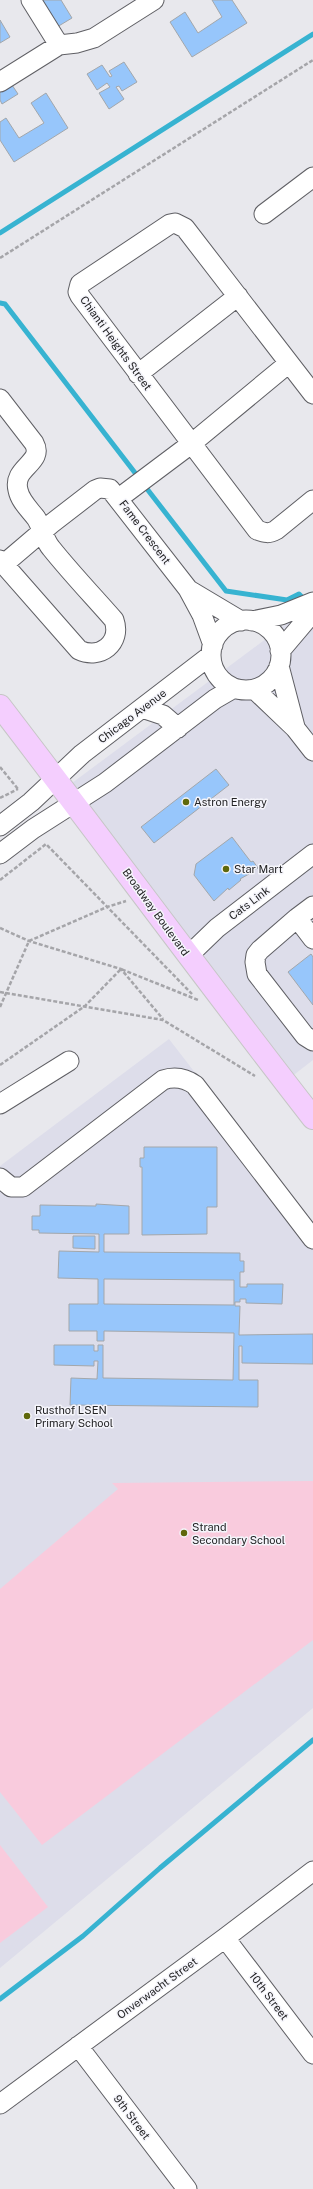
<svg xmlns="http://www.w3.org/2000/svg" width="313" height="2189" font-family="'Public Sans',sans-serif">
<rect width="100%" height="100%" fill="#e8e8ed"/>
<path fill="#ddddea" d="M313,604V1060L286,1081L64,789Z
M169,1039L313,1225V1708L0,1968V1166Z"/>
<path fill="#f9cbdd" d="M313,1481V1640L42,1845L0,1792V1589L118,1489L112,1483Z
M0,1845L48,1907L0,1943Z"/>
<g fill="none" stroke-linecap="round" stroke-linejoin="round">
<path stroke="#37b3d1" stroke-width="5" d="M0,233L313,34
M0,303L5,304L139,478
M144,485L226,591L287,600L299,594L302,597
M0,1999L83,1936L160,1868L313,1740"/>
</g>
<path fill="#97c6fb" stroke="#a3a7ab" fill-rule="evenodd" d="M40,0H61L72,18L57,27Z
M212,0H232L247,23L192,57L170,22L185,12L198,33L222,17Z
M0,20L10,37L0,43Z
M124,62L137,82L122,91L119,86L116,87L124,99L109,109L99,93L110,87L107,83L97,90L87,74L102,65L110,77L112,76L109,71Z
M12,85L18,94L2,104L0,100V92Z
M46,93L68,128L14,162L0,140V122L6,118L19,138L44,123L31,103Z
M216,769L229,785L154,843L141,827Z
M232,837L251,862L253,861L258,868L248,873L249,874L240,879L241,880L229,890L228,888L214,901L194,875L196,864Z
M311,954L313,957V1005L288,972Z
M144,1147H217V1207H207V1234L142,1235V1167H140V1158H144Z
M96,1204L129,1206V1234H104V1252L240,1253V1261H244V1272H240V1287H247V1284H283L282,1304L246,1303V1299H240V1302H235V1306H240L239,1335L313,1334V1364L242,1363V1346H239V1380H258V1407L70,1405L71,1378L97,1379L98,1361H94V1366L54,1365V1345H94V1351H98V1345H103V1378L233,1380L234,1333L104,1331V1341H97V1331H69V1304H98V1279L58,1278L59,1251L99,1252V1234L39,1233V1230H32V1216H40V1205L96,1206ZM104,1279L234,1280V1305L104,1304Z
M73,1236H95V1249L73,1248Z"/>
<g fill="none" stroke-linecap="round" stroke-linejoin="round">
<g stroke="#5f5f64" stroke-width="21">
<path id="minor" d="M31,0L59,45
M0,82L59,45L77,43L94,38L154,0
M264,214L313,177
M138,374L238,296
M313,394L185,228L175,223L170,224L80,284L78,292L80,296L257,530C265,533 269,534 276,530L313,500
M0,399L34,443C45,463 12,467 18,490C20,501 30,510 36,518C42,527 44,540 51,548C71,573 93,596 114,620C122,643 100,660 79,650L0,560
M119,498L191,444L289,363
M4,564L51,524L95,490L100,488L110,489L188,589L202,615L213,645
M189,590L241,621
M211 655a35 35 0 1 1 70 0a35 35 0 1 1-70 0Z
M252,621L281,615L313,602
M280,651L313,612
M279,666L295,727
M254,689L295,728L313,751
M142,708L163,715L178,728
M0,826L31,802L82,754L211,655
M0,854L33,829L105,783L215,699L234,688
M297,918L313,906
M313,939L297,918L260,950L256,955L255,962L257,974L305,1036L313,1041
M188,956L217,928L313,854
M0,1104L69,1061
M0,1178L11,1187H23L163,1080C175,1076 185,1078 195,1085L313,1239
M225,1938L313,2054
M78,2046L187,2189
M0,2104L225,1938L313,1871"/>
</g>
<g stroke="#c6c6c6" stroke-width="24">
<path id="major" d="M0,706C105,843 207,982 313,1118"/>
</g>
<path stroke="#a5a5a9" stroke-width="2.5" stroke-dasharray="4 2" stroke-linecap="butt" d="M0,258L313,60
M0,767L18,789
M0,798L18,789
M0,880L46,844L192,994
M0,928L29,941L121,969L163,1019
M0,992L163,1020L255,1076
M0,1007L29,941L107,907L126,901
M0,1065L85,1006L121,969L198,1000"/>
<use href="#minor" stroke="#fff" stroke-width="19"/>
<use href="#major" stroke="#f4cefe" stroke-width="22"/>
</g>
<g fill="#5f680b" stroke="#f5f5fb" stroke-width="1.5">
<circle cx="186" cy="802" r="4"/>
<circle cx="226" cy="869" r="4"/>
<circle cx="27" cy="1416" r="4"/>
<circle cx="184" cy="1533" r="4"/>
</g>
<g text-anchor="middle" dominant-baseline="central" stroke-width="3" stroke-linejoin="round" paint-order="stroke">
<g font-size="11" fill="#232325" stroke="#f5f5fb">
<text transform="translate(116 343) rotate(54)">Chianti Heights Street</text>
<text transform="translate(145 532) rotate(53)">Fame Crescent</text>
<text transform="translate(132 716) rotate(-37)">Chicago Avenue</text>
<text transform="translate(249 903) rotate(-37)">Cats Link</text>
<text transform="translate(156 912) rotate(54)">Broadway Boulevard</text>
<text transform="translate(157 1988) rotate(-36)">Onverwacht Street</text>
<text transform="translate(269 1996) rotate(53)">10th Street</text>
<text transform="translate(132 2117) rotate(53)">9th Street</text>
</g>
<g font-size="11" fill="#232325" stroke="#f5f5fb" text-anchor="start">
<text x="194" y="802">Astron Energy</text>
<text x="234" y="869">Star Mart</text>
<text x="35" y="1410">Rusthof LSEN<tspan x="35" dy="13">Primary School</tspan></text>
<text x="192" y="1527">Strand<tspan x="192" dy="13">Secondary School</tspan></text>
</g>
</g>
</svg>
